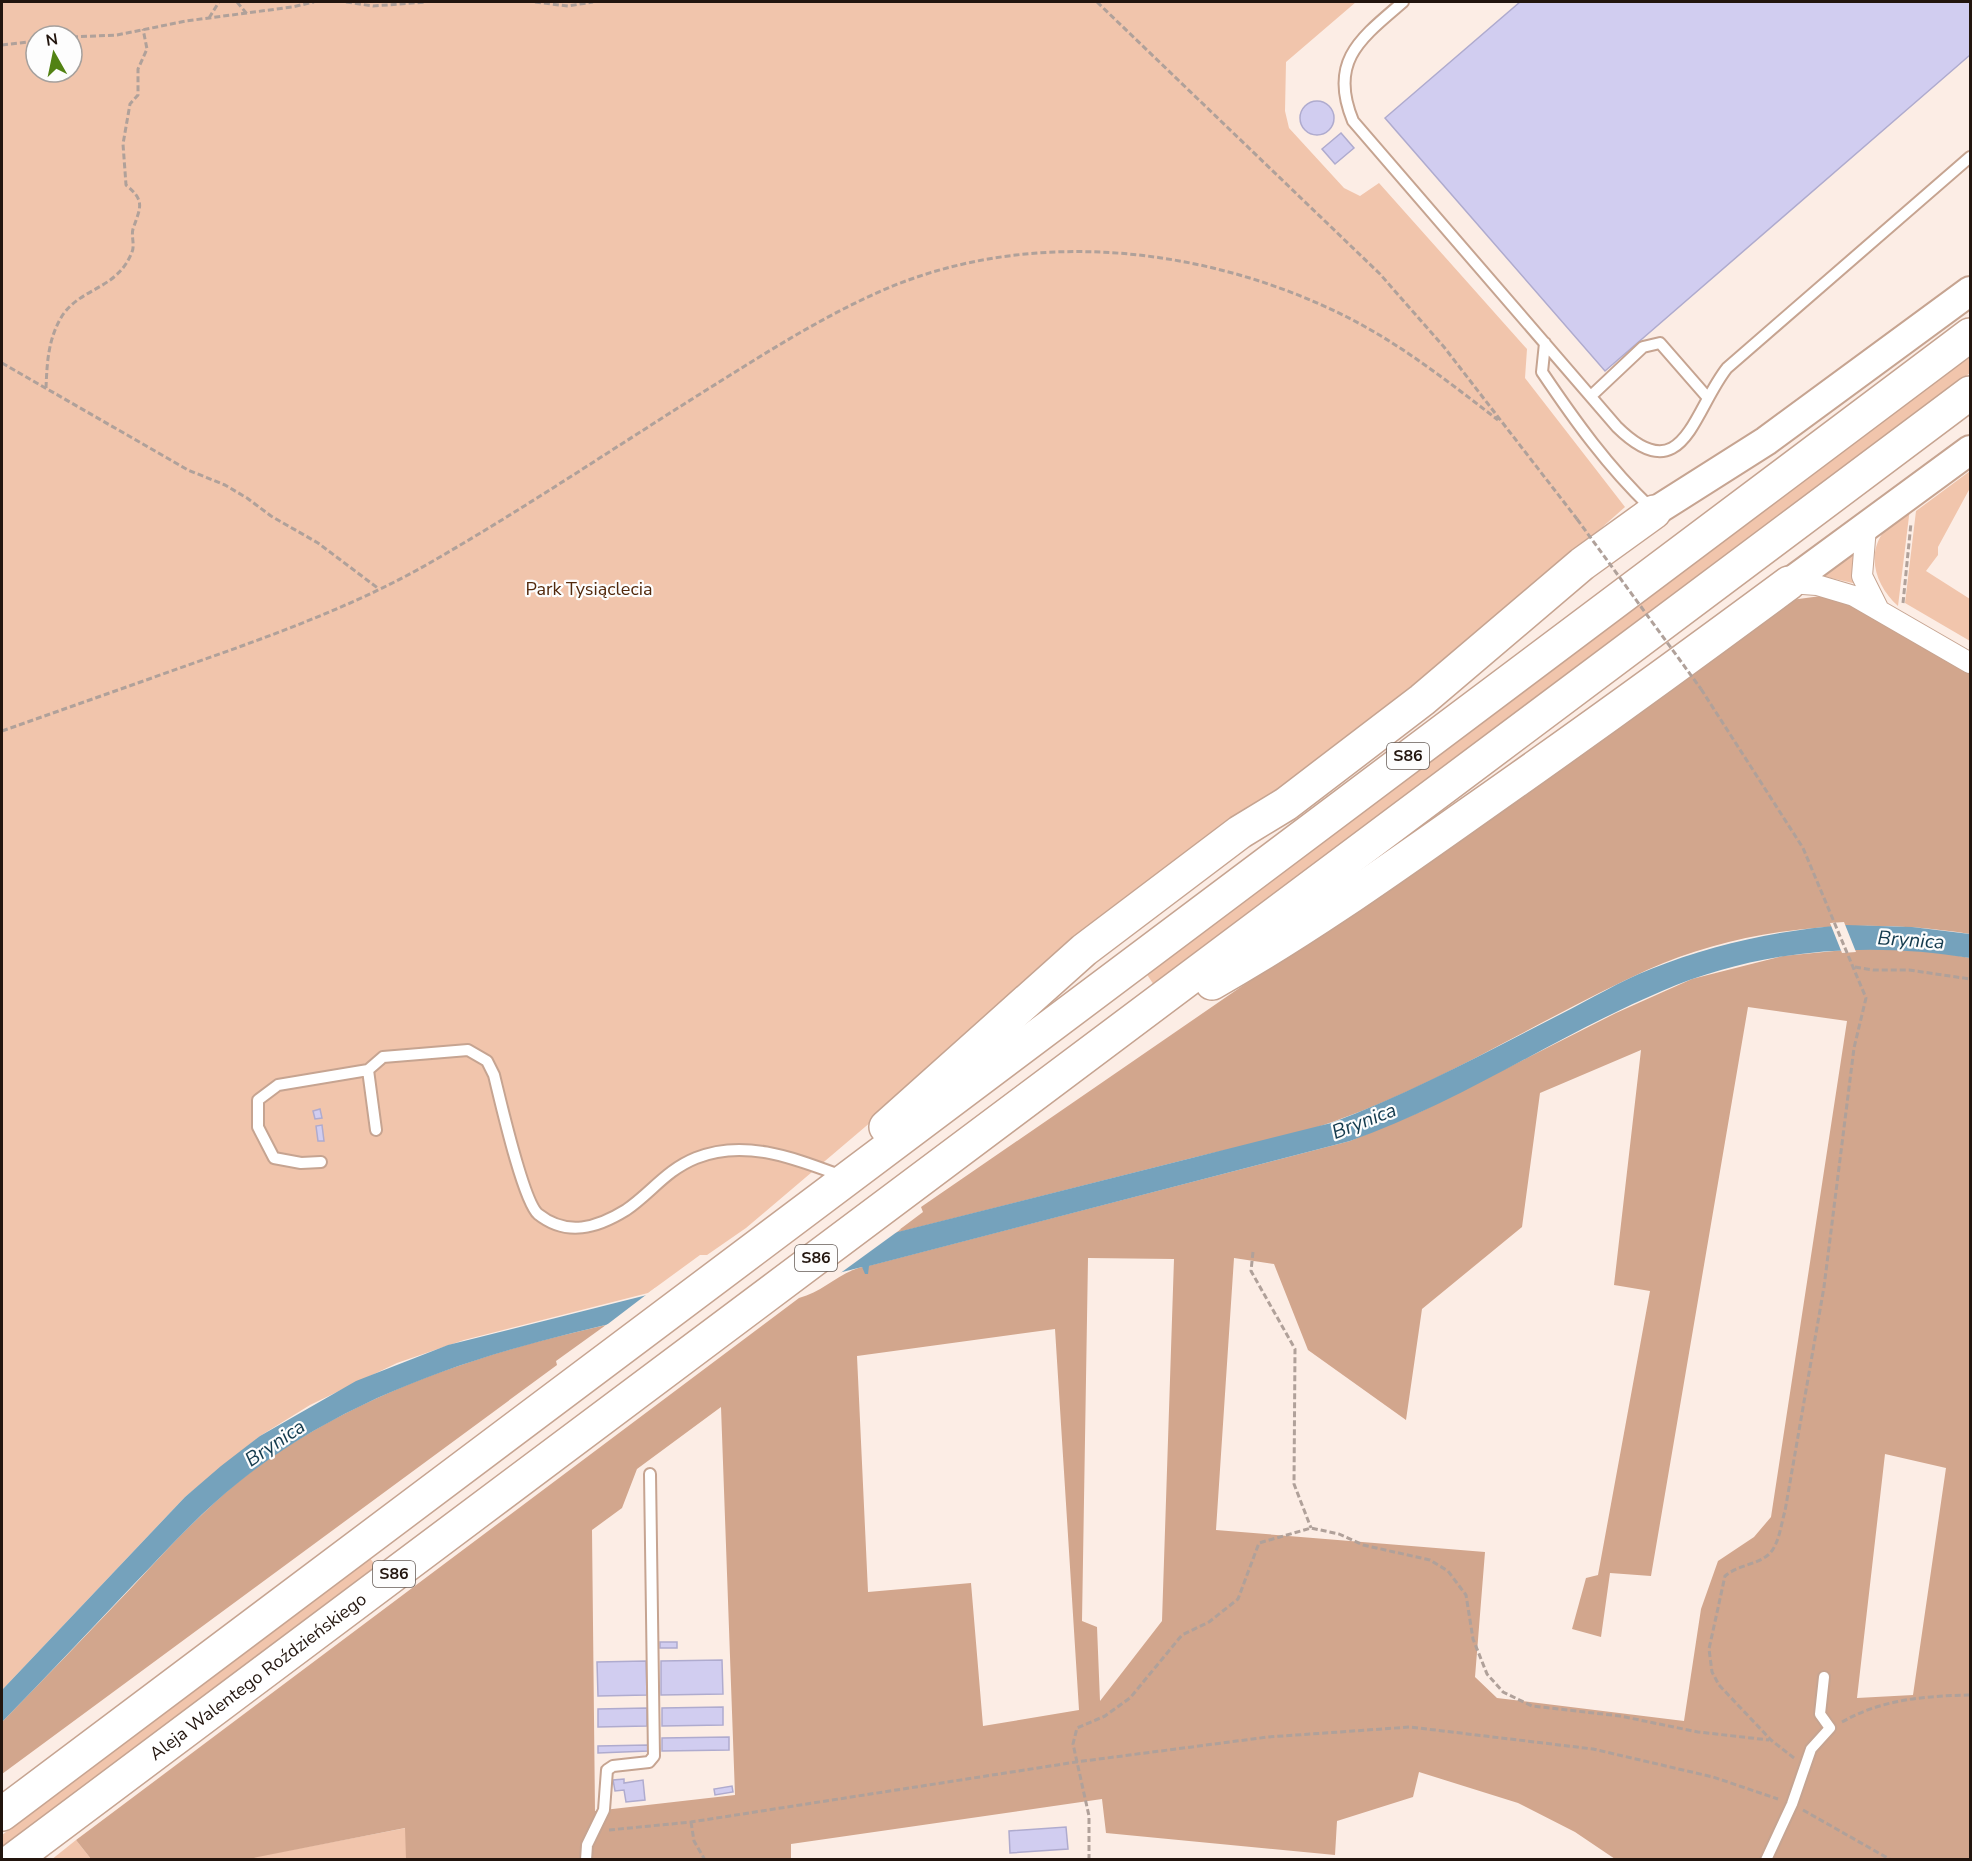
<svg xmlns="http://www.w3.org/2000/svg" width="1972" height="1861" font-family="'Nunito Sans',sans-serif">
<rect width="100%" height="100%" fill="#fcede5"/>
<path fill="#f1c5ac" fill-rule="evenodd" d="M2,2H1356L1286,62L1285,111L1289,128L1344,188L1360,196L1379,183L1527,349L1525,378L1625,507L1446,666L978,1031L746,1228L707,1255H700L648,1293L464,1340L397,1363L310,1405L260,1436L185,1497L2,1690ZM36,36H72V72H36Z
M1970,354V373L1154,985L1146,973Z
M1970,471V488L1938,547V555L1926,571L1970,599V641L1905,603L1916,511Z
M1910,508L1898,606C1878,588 1866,559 1882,534C1889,524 1900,516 1910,508Z
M1854,551L1857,584L1822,576Z
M369,1557L376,1566L3,1848L2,1835Z
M406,1828V1859H243Z
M76,1840L91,1859L51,1860Z"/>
<path fill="#d2a68d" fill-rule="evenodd" d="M1821,596L1846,601L1970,672V934C1864,917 1747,925 1647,970C1542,1018 1444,1082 1335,1121C1290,1138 1239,1146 1192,1158C1093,1183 994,1208 895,1233L923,1212L921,1207L1501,808L1791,600Z
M1865,948L1937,952L1970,958V1859H1615L1575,1832L1518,1803L1419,1772L1413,1797L1337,1821L1335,1855L1106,1833L1102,1799L791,1844V1860L406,1859L405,1828L243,1860L91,1859L76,1840L799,1298C823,1292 838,1273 862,1267L868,1273V1266L1350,1141L1420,1112L1616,1013L1692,979L1783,956ZM1748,1007L1847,1021L1771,1517L1754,1537L1718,1561L1701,1609L1684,1721L1497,1698L1475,1677L1485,1552L1216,1530L1234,1258L1274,1264L1308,1350L1406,1420L1422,1309L1522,1227L1540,1093L1641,1050L1614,1285L1650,1291L1598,1575L1586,1578L1572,1629L1601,1637L1610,1573L1651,1576ZM1088,1258L1174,1259L1162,1621L1100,1701L1097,1627L1082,1621ZM1055,1329L1079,1710L983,1726L971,1583L868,1592L857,1356ZM721,1407L735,1795L595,1811L592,1530L622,1508L637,1469ZM1885,1454L1946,1468L1913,1695L1857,1698Z
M606,1325L556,1361L557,1365L2,1774V1722C46,1677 90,1631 134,1585C167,1549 200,1514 237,1483C342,1398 476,1354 606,1325Z"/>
<path fill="#75a2bc" d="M1846,925L1912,927L1970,934V958C1867,941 1759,949 1662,991C1556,1036 1459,1103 1350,1141L869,1266L868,1274H865L862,1267C651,1322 416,1340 239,1482C200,1513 168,1549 134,1584C90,1630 46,1677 2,1722V1690L185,1497L221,1466L260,1436L356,1381L448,1345L1331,1123C1411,1093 1486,1052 1561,1014C1591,999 1620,981 1651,969C1714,944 1779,930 1846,925Z"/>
<path fill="#fcede5" d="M1844,922L1856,952L1842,953L1830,923Z
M901,1229L835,1277L600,1330L655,1288Z"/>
<path fill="#d1cdf0" stroke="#afabce" stroke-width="1.5" d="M1520,2H1970V55L1605,371L1385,118Z
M1300 118a17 17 0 1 1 34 0a17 17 0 1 1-34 0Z
M1341,133L1354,148L1335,164L1322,149Z
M320,1109L322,1118L315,1119L313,1111Z
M322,1125L324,1141H318L316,1126Z
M660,1642H677V1648H660Z
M722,1660L723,1694L661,1695V1661Z
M646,1661L647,1695L598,1696L597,1662Z
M723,1707V1725L662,1726V1708Z
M647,1708V1726L598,1727V1709Z
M729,1737V1750L662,1751V1738Z
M648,1745V1751L598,1753V1746Z
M624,1779V1783L643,1780L645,1800L626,1802L624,1790L615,1791L613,1780Z
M732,1786L733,1792L715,1795L714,1789Z
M1066,1827L1068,1849L1010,1853L1009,1831Z"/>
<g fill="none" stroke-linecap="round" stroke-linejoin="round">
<g stroke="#c6a491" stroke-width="14">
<path id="lane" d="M1403,2C1361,38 1328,61 1353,121L1617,427C1683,492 1693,411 1727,368L1970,157
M1545,343L1542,372C1575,421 1608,467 1651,508
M1591,396L1643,347L1660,343L1708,398
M368,1070L376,1130
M321,1162L301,1163L274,1158L258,1127V1100L278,1085L368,1070L383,1057L468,1050L487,1061L494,1075C500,1099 523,1201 538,1214C567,1237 597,1228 626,1210C651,1193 666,1170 696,1158C745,1138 796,1159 842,1176
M586,1860L587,1845L604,1810L607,1770L613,1766L649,1762L654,1756L650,1474
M1766,1860L1792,1804L1811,1749L1830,1728L1820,1714L1824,1677"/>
</g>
<g stroke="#c6a491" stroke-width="22">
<path id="street" d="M1866,527L1862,576L1879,610
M1789,583L1817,585L1854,596L1970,663"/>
</g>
<g stroke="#c6a491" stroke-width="32">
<path id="secondary" d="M1654,512L1766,441L1970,291
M1789,583L1970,450"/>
</g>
<g stroke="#c6a491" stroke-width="36">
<g id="highway">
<path d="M1212,983C1299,934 1380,877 1462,819C1572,742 1681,663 1789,583"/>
<path d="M886,1127L1084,950L1240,832L1286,804L1422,700L1582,564L1654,512"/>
<path d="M2,1814L1970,335"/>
<path id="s1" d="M13,1860L1970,393"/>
</g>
</g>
<path stroke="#b0a19a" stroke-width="3" stroke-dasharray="6 3" stroke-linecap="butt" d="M237,2L247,14
M346,2L373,6L426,2
M535,2L568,6L593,2
M1097,2L1380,274L1444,347L1577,519
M209,18L219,2
M72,37L117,35L186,21L292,7L314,2
M2,45L36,41
M2,363L188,470L225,485L247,498L271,516L318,543L379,589
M46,388C47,363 48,339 62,316C81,287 117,290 132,252C135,245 131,236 133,229C140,208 146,201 126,185L123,144L130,104L138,95V69L147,49L143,29
M1903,603L1911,523
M1701,689L1803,848L1866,998L1854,1048L1824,1287L1785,1511C1781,1524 1779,1546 1768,1555C1756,1565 1738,1565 1725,1576L1709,1649L1712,1672L1719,1685L1771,1740L1794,1758
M2,731C67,708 132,685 197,662C273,635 348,608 419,569C518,513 612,449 708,389C764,354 820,318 881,291C1029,226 1206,246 1347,317C1402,345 1450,383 1498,420
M1855,967L1873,970H1909L1970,979
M1253,1252L1251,1271L1295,1349L1294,1484L1311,1528
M1842,1722C1882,1699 1926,1696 1970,1695
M1803,1810L1891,1860
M691,1822L694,1841L705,1860
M609,1830L691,1822L1076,1762L1268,1737L1410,1727L1593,1749L1713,1777L1778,1799
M1089,1860V1816L1073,1744L1077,1728L1105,1716L1130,1698L1182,1635L1209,1622L1238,1599L1259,1543L1311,1528L1339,1534L1363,1545L1430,1560L1448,1571L1466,1595L1473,1639L1487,1674L1503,1692L1532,1706L1620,1716L1698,1732L1769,1740"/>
<use href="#lane" stroke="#fff" stroke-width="10"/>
<use href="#street" stroke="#fff" stroke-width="20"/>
<use href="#secondary" stroke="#fff" stroke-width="28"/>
<use href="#highway" stroke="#fff" stroke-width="33"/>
<path stroke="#b0a19a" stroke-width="3" stroke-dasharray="6 3" stroke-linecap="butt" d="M1577,519L1701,689"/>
</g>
<g text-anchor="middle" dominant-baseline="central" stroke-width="4.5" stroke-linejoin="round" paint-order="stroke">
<g fill="#fdfdfd" stroke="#645b56" stroke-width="1.5">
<rect x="1387" y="743" width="42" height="26" rx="4.5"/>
<rect x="795" y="1245" width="42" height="26" rx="4.5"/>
<rect x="373" y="1561" width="42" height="26" rx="4.5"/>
</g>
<g font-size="16" font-weight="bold" fill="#22150e">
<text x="1408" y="756">S86</text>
<text x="816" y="1258">S86</text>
<text x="394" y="1574">S86</text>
</g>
<g font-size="18" fill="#52280b" stroke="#fdfdfd">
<text x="589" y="589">Park Tysiąclecia</text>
</g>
<g font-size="18" fill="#22150e" stroke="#fdfdfd">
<text stroke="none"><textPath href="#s1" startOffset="306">Aleja Walentego Roździeńskiego</textPath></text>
</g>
<g font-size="20" font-style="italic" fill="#143b4e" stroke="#fdfdfd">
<text transform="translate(1911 940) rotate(4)">Brynica</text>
<text transform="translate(1364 1121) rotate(-21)">Brynica</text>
<text transform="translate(275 1443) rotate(-34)">Brynica</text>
</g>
</g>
<rect width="1972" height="1861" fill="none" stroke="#22150e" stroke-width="6"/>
<g transform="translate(54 54) rotate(351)"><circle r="28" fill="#fdfdfd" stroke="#a5a09d" stroke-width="1.5"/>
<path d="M0-4.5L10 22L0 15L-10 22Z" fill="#528213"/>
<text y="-9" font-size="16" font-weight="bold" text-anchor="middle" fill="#22150e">N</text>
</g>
</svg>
